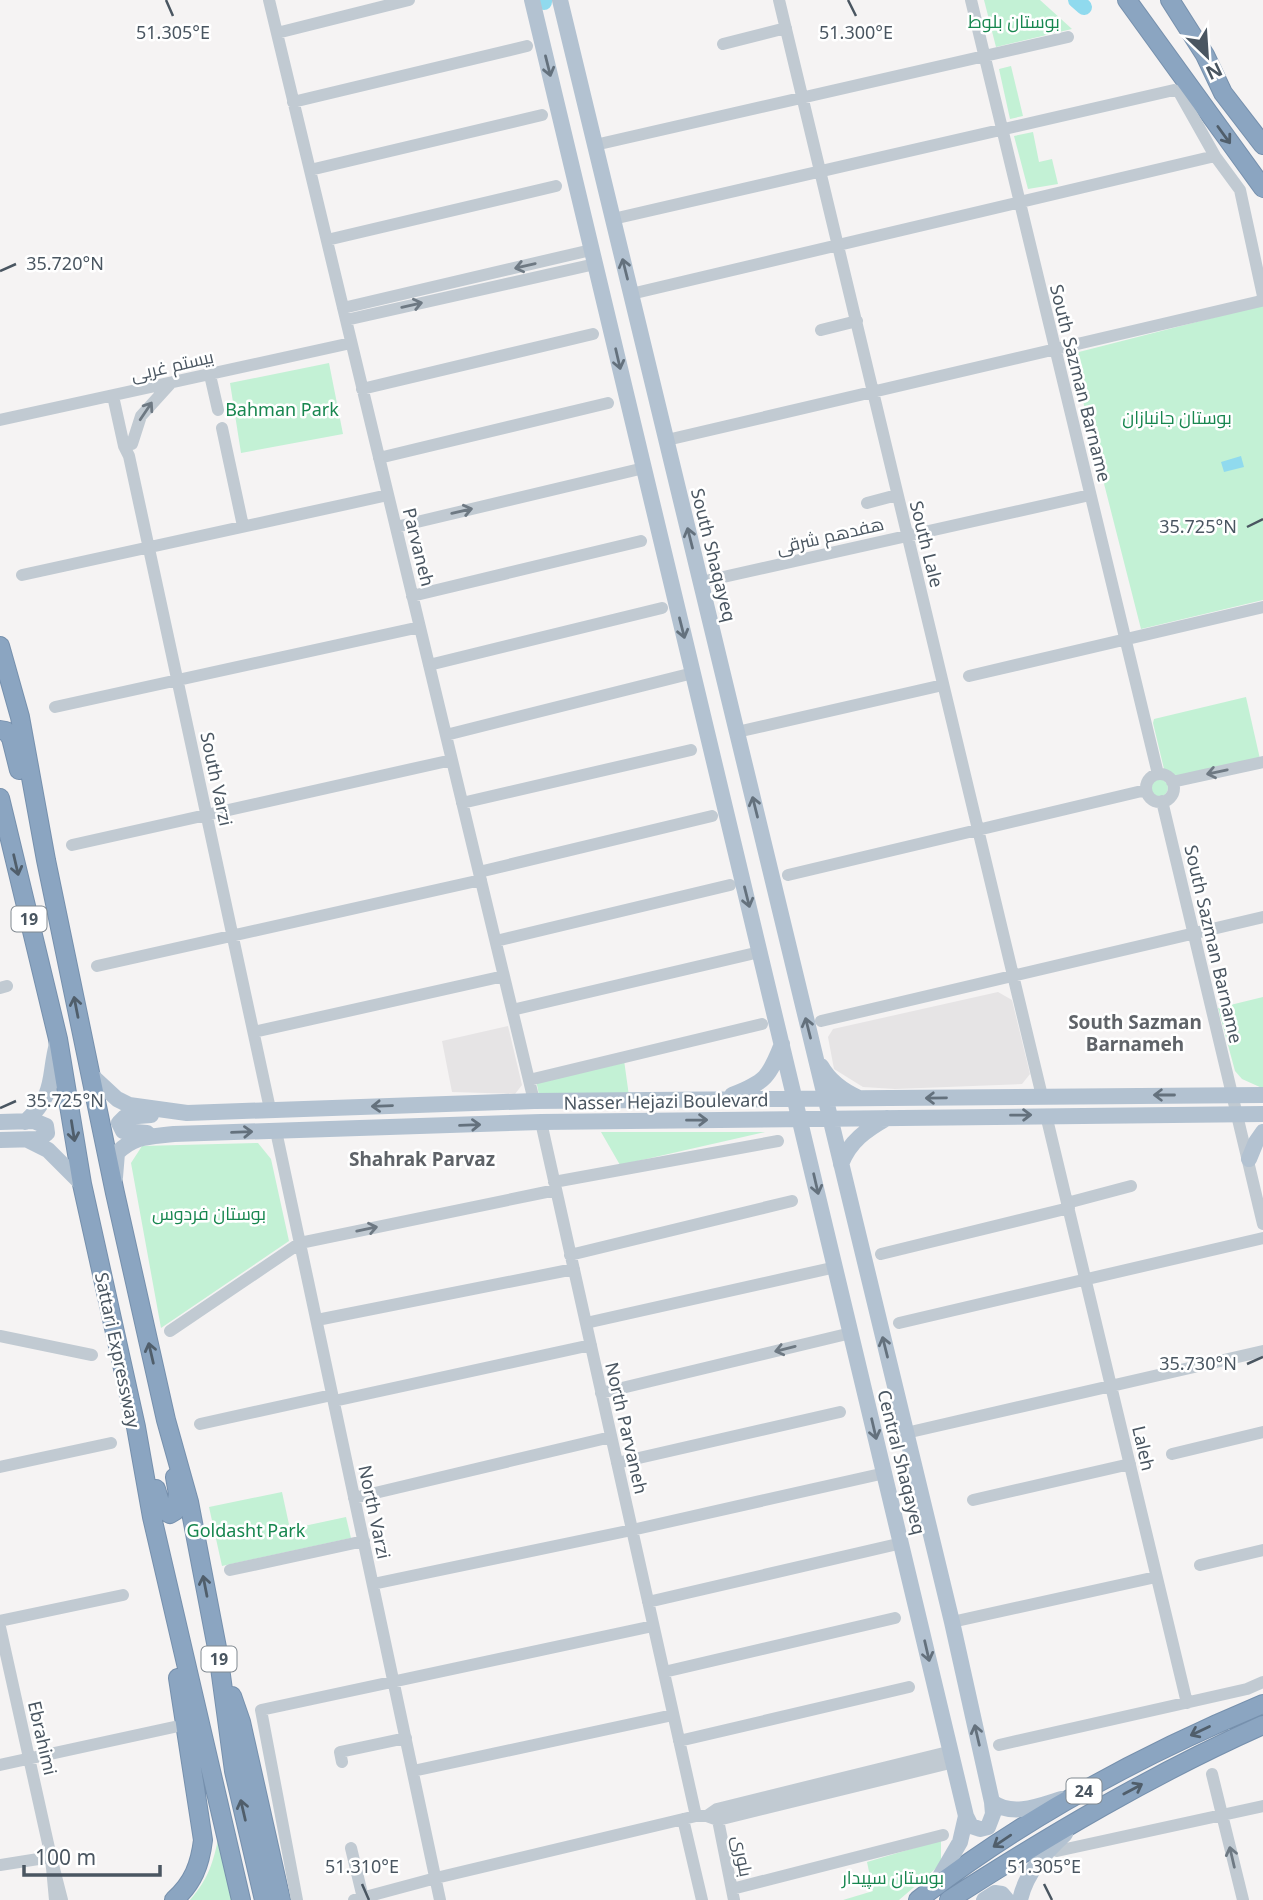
<svg xmlns="http://www.w3.org/2000/svg" width="1263" height="1900" font-family="'Noto Sans',Cairo,sans-serif">
<rect width="100%" height="100%" fill="#f5f3f3"/>
<path fill="#e6e4e5" d="M998,992L1012,1000L1030,1074L1022,1084L895,1089L863,1087L834,1069L828,1037L833,1029Z
M508,1026L522,1085L515,1094L452,1092L442,1041Z"/>
<path fill="#c3f1d5" d="M984,0H1040L1072,29L996,47Z
M1011,66L1023,116L1010,119L999,69Z
M1033,132L1039,162L1052,159L1058,184L1028,189L1014,136Z
M1263,305V600L1141,629L1071,354Z
M329,363L343,434L241,453L230,383Z
M1246,697L1260,759L1174,778L1164,769L1153,723L1154,719Z
M1150 788a9 9 0 1 1 18 0a9 9 0 1 1-18 0Z
M1263,997V1088H1262L1242,1079L1235,1071L1218,1008Z
M624,1060L629,1096L540,1100L536,1080Z
M601,1132H765L620,1165Z
M258,1143L271,1159L289,1241L161,1328L131,1163L142,1146Z
M282,1492L290,1529L346,1517L351,1538L222,1566L209,1507Z
M219,1835L235,1900H190C209,1878 213,1863 219,1835Z
M941,1840V1864L899,1900H843L873,1891L867,1862Z"/>
<path fill="#90daee" d="M1241,456L1244,467L1224,472L1221,462Z"/>
<g fill="none" stroke-linecap="round" stroke-linejoin="round">
<path stroke="#90daee" stroke-width="16" d="M544,0V2
M1076,0L1084,7"/>
<g stroke="#7690ad" stroke-width="20">
<path id="highway" d="M1127,0L1263,188
M1170,0L1205,55L1223,93L1263,145
M0,646L20,717L46,860L115,1193L166,1420L189,1502L218,1653L234,1771L264,1900
M0,730L6,731L11,738L19,770
M0,798L58,1039L82,1184L136,1427L152,1517L241,1900
M156,1489L162,1509L170,1514L175,1511L178,1494L175,1477
M232,1696L241,1722L281,1900
M174,1900C193,1883 200,1865 203,1840L178,1678
M918,1900C1022,1819 1141,1755 1263,1704
M949,1900C1050,1835 1153,1774 1263,1725"/>
</g>
<path stroke="#c1cad2" stroke-width="12" d="M269,0L534,1101
M779,0L1042,1096
M971,0L1158,774
M277,33L409,0
M723,44L786,28
M293,102L527,46
M595,145L1068,37
M310,170L542,115
M613,219L1174,90L1179,92L1215,156L1240,190L1263,296L1261,301L667,440
M327,240L556,186
M631,294L1215,156
M343,308L591,250
M346,320L595,264
M821,330L857,321
M210,375L218,410
M362,389L593,334
M113,396L124,446L129,456L270,1109
M0,420L351,343
M222,428L243,526
M132,444L141,416L170,384
M379,458L608,403
M867,503L897,495
M396,527L644,468
M22,575L388,495
M701,582L1090,495
M412,596L641,541
M429,665L662,608
M969,676L1263,607
M55,707L420,627
M737,732L943,685
M446,735L693,673
M1146 788a14 14 0 1 1 28 0a14 14 0 1 1-28 0Z
M1172,782L1263,762
M1162,801L1263,1224
M462,803L691,750
M72,845L452,760
M479,872L712,816
M788,875L1146,790
M496,941L730,885
M97,966L481,880
M0,988L7,986
M512,1010L751,954
M821,1021L1263,917
M254,1032L504,976
M529,1080L762,1024
M1046,1115L1187,1703
M541,1122L696,1816
M276,1131L440,1900
M554,1182L778,1141
M1067,1203L1131,1186
M881,1254L1069,1208
M570,1255L792,1201
M317,1320L574,1269
M586,1323L836,1267
M899,1323L1263,1238
M170,1331L300,1243L556,1190
M0,1336L92,1355
M601,1393L851,1333
M334,1401L591,1345
M200,1424L332,1395
M906,1433L1263,1351
M1172,1454L1263,1432
M617,1463L840,1412
M0,1467L111,1443
M354,1498L611,1437
M973,1500L1130,1464
M1200,1565L1263,1550
M230,1570L364,1541
M373,1584L632,1530L885,1473
M648,1602L902,1543
M0,1621L123,1595
M952,1622L1156,1577
M0,1627L51,1857L0,1865
M664,1672L895,1618
M679,1741L909,1687
M999,1745L1247,1689L1263,1682
M342,1762L340,1752L406,1738
M0,1765L174,1727
M413,1771L673,1715
M1212,1774L1243,1900
M707,1816L717,1809L952,1751
M683,1819L702,1900
M718,1820L954,1762
M718,1820L734,1900
M351,1848L363,1898
M1057,1851L1263,1806
M732,1889L943,1835
M55,1900L51,1857L62,1900
M297,1900L261,1710L653,1626
M354,1900L436,1878L696,1816H707L718,1820"/>
<path stroke="#b3c2d1" stroke-width="16" d="M532,0L966,1816L960,1842L935,1885
M560,0L952,1622L992,1802L993,1814L988,1827L980,1829L971,1826L966,1816
M821,1066C830,1082 843,1091 859,1098
M90,1074L117,1099L129,1105L187,1113L534,1101L1263,1095
M732,1095C766,1082 769,1077 782,1044
M0,1122L34,1121L46,1126L47,1133L39,1139L0,1140
M25,1122C58,1091 47,1079 58,1040
M147,1133L123,1131L119,1123L125,1117L151,1115
M28,1140L48,1150L82,1184
M1249,1159L1256,1142L1263,1132
M841,1164C850,1141 866,1130 887,1118
M115,1177L117,1153C135,1135 150,1137 174,1134L541,1122L1263,1114
M992,1802C1012,1817 1039,1806 1061,1799
M984,1900L995,1893L1002,1894L1007,1900
M1020,1900C1026,1872 1045,1853 1065,1834"/>
<use href="#highway" stroke="#8ba5c1" stroke-width="18"/>
</g>
<defs><path id="oneway-shaft" d="M-6 0H5M1.5-3L5.5 0L1.5 3" fill="none" stroke-width="1.6" stroke-linecap="round" stroke-linejoin="round" transform="scale(1.75)"/></defs>
<g stroke="#64717d">
<use href="#oneway-shaft" transform="translate(548 66) rotate(76)"/>
<use href="#oneway-shaft" transform="translate(625 269) rotate(-104)"/>
<use href="#oneway-shaft" transform="translate(618 359) rotate(77)"/>
<use href="#oneway-shaft" transform="translate(690 538) rotate(-104)"/>
<use href="#oneway-shaft" transform="translate(682 628) rotate(76)"/>
<use href="#oneway-shaft" transform="translate(755 807) rotate(-104)"/>
<use href="#oneway-shaft" transform="translate(747 897) rotate(76)"/>
<use href="#oneway-shaft" transform="translate(808 1028) rotate(-104)"/>
<use href="#oneway-shaft" transform="translate(1164 1095) rotate(180)"/>
<use href="#oneway-shaft" transform="translate(936 1098) rotate(179)"/>
<use href="#oneway-shaft" transform="translate(382 1106) rotate(178)"/>
<use href="#oneway-shaft" transform="translate(1021 1115) rotate(-1)"/>
<use href="#oneway-shaft" transform="translate(697 1120) rotate(-1)"/>
<use href="#oneway-shaft" transform="translate(470 1125) rotate(-2)"/>
<use href="#oneway-shaft" transform="translate(242 1132) rotate(-2)"/>
<use href="#oneway-shaft" transform="translate(816 1184) rotate(77)"/>
<use href="#oneway-shaft" transform="translate(885 1347) rotate(-104)"/>
<use href="#oneway-shaft" transform="translate(874 1429) rotate(77)"/>
<use href="#oneway-shaft" transform="translate(927 1651) rotate(77)"/>
<use href="#oneway-shaft" transform="translate(977 1735) rotate(-103)"/>
</g>
<g stroke="#505e6b">
<use href="#oneway-shaft" transform="translate(1224 135) rotate(54)"/>
<use href="#oneway-shaft" transform="translate(16 865) rotate(77)"/>
<use href="#oneway-shaft" transform="translate(76 1007) rotate(-101)"/>
<use href="#oneway-shaft" transform="translate(73 1131) rotate(81)"/>
<use href="#oneway-shaft" transform="translate(151 1353) rotate(-103)"/>
<use href="#oneway-shaft" transform="translate(205 1586) rotate(-101)"/>
<use href="#oneway-shaft" transform="translate(1200 1731) rotate(155)"/>
<use href="#oneway-shaft" transform="translate(1133 1789) rotate(-28)"/>
<use href="#oneway-shaft" transform="translate(243 1810) rotate(-103)"/>
<use href="#oneway-shaft" transform="translate(1002 1841) rotate(146)"/>
</g>
<g stroke="#6e7983">
<use href="#oneway-shaft" transform="translate(525 266) rotate(167)"/>
<use href="#oneway-shaft" transform="translate(412 305) rotate(-13)"/>
<use href="#oneway-shaft" transform="translate(146 411) rotate(-56)"/>
<use href="#oneway-shaft" transform="translate(462 511) rotate(-13)"/>
<use href="#oneway-shaft" transform="translate(1217 772) rotate(168)"/>
<use href="#oneway-shaft" transform="translate(367 1229) rotate(-12)"/>
<use href="#oneway-shaft" transform="translate(785 1349) rotate(166)"/>
<use href="#oneway-shaft" transform="translate(1232 1857) rotate(-103)"/>
</g>
<path fill="none" stroke="#4a5661" stroke-width="2.5" d="M166,0L173,16M848,0L856,16M0,271L16,264M1247,527L1263,519M0,1108L16,1101M1247,1364L1263,1357M362,1884L369,1900M1044,1884L1052,1900"/>
<g text-anchor="middle" dominant-baseline="central" stroke-width="5" stroke-linejoin="round" paint-order="stroke">
<g fill="#fff" stroke="#808990" stroke-width="2">
<rect x="11.5" y="906.5" width="35" height="25" rx="5"/>
<rect x="201.5" y="1646.5" width="35" height="25" rx="5"/>
<rect x="1066.5" y="1778.5" width="35" height="25" rx="5"/>
</g>
<g font-size="16" font-weight="bold" fill="#4a5661">
<text x="29" y="919">19</text>
<text x="219" y="1659">19</text>
<text x="1084" y="1791">24</text>
</g>
<g font-size="18" fill="#17864f" stroke="#fff">
<text x="1014" y="21">بوستان بلوط</text>
<text x="282" y="409">Bahman Park</text>
<text x="1177" y="417">بوستان جانبازان</text>
<text x="209" y="1213">بوستان فردوس</text>
<text x="246" y="1530">Goldasht Park</text>
<text x="893" y="1877">بوستان سپیدار</text>
</g>
<g font-size="18" fill="#4a5661" stroke="#fff">
<text transform="translate(172 365) rotate(-13)">بیستم غربی</text>
<text transform="translate(1081 383) rotate(76)">South Sazman Barname</text>
<text transform="translate(830 535) rotate(-13)">هفدهم شرقی</text>
<text transform="translate(927 544) rotate(76)">South Lale</text>
<text transform="translate(419 547) rotate(76)">Parvaneh</text>
<text transform="translate(714 555) rotate(76)">South Shaqayeq</text>
<text transform="translate(217 779) rotate(78)">South Varzi</text>
<text transform="translate(1214 944) rotate(77)">South Sazman Barname</text>
<text transform="translate(666 1101) rotate(-1)">Nasser Hejazi Boulevard</text>
<text transform="translate(118 1350) rotate(78)">Sattari Expressway</text>
<text transform="translate(627 1428) rotate(77)">North Parvaneh</text>
<text transform="translate(1144 1448) rotate(77)">Laleh</text>
<text transform="translate(902 1462) rotate(76)">Central Shaqayeq</text>
<text transform="translate(375 1512) rotate(78)">North Varzi</text>
<text transform="translate(43 1738) rotate(77)">Ebrahimi</text>
<text transform="translate(743 1856) rotate(79)">بلوری</text>
</g>
<g font-size="19" font-weight="bold" fill="#5f6368" stroke="#fff">
<text x="1135" y="1022">South Sazman<tspan x="1135" dy="22">Barnameh</tspan></text>
<text x="422" y="1159">Shahrak Parvaz</text>
</g>
</g>
<g font-size="18" text-anchor="middle" fill="#4a5661" stroke="#fff" stroke-width="5" stroke-linejoin="round" paint-order="stroke">
<text x="173" y="39">51.305°E</text>
<text x="856" y="39">51.300°E</text>
<text x="65" y="270">35.720°N</text>
<text x="1198" y="533">35.725°N</text>
<text x="65" y="1107">35.725°N</text>
<text x="1198" y="1370">35.730°N</text>
<text x="362" y="1873">51.310°E</text>
<text x="1044" y="1873">51.305°E</text>
</g>
<g transform="translate(1207 56) rotate(155)" stroke="#ffffff" stroke-width="5" paint-order="stroke">
<path d="M0-5L12 26L0 18L-12 26Z" fill="#4a5661"/>
<text y="-10" font-size="19" font-weight="bold" text-anchor="middle" fill="#4a5661">N</text>
</g>
<path d="M24 1865v10h136v-10" fill="none" stroke="#4a5661" stroke-width="3.5"/>
<text x="35" y="1865" font-size="21" fill="#4a5661" stroke="#ffffff" stroke-width="5" paint-order="stroke">100 m</text>
</svg>
